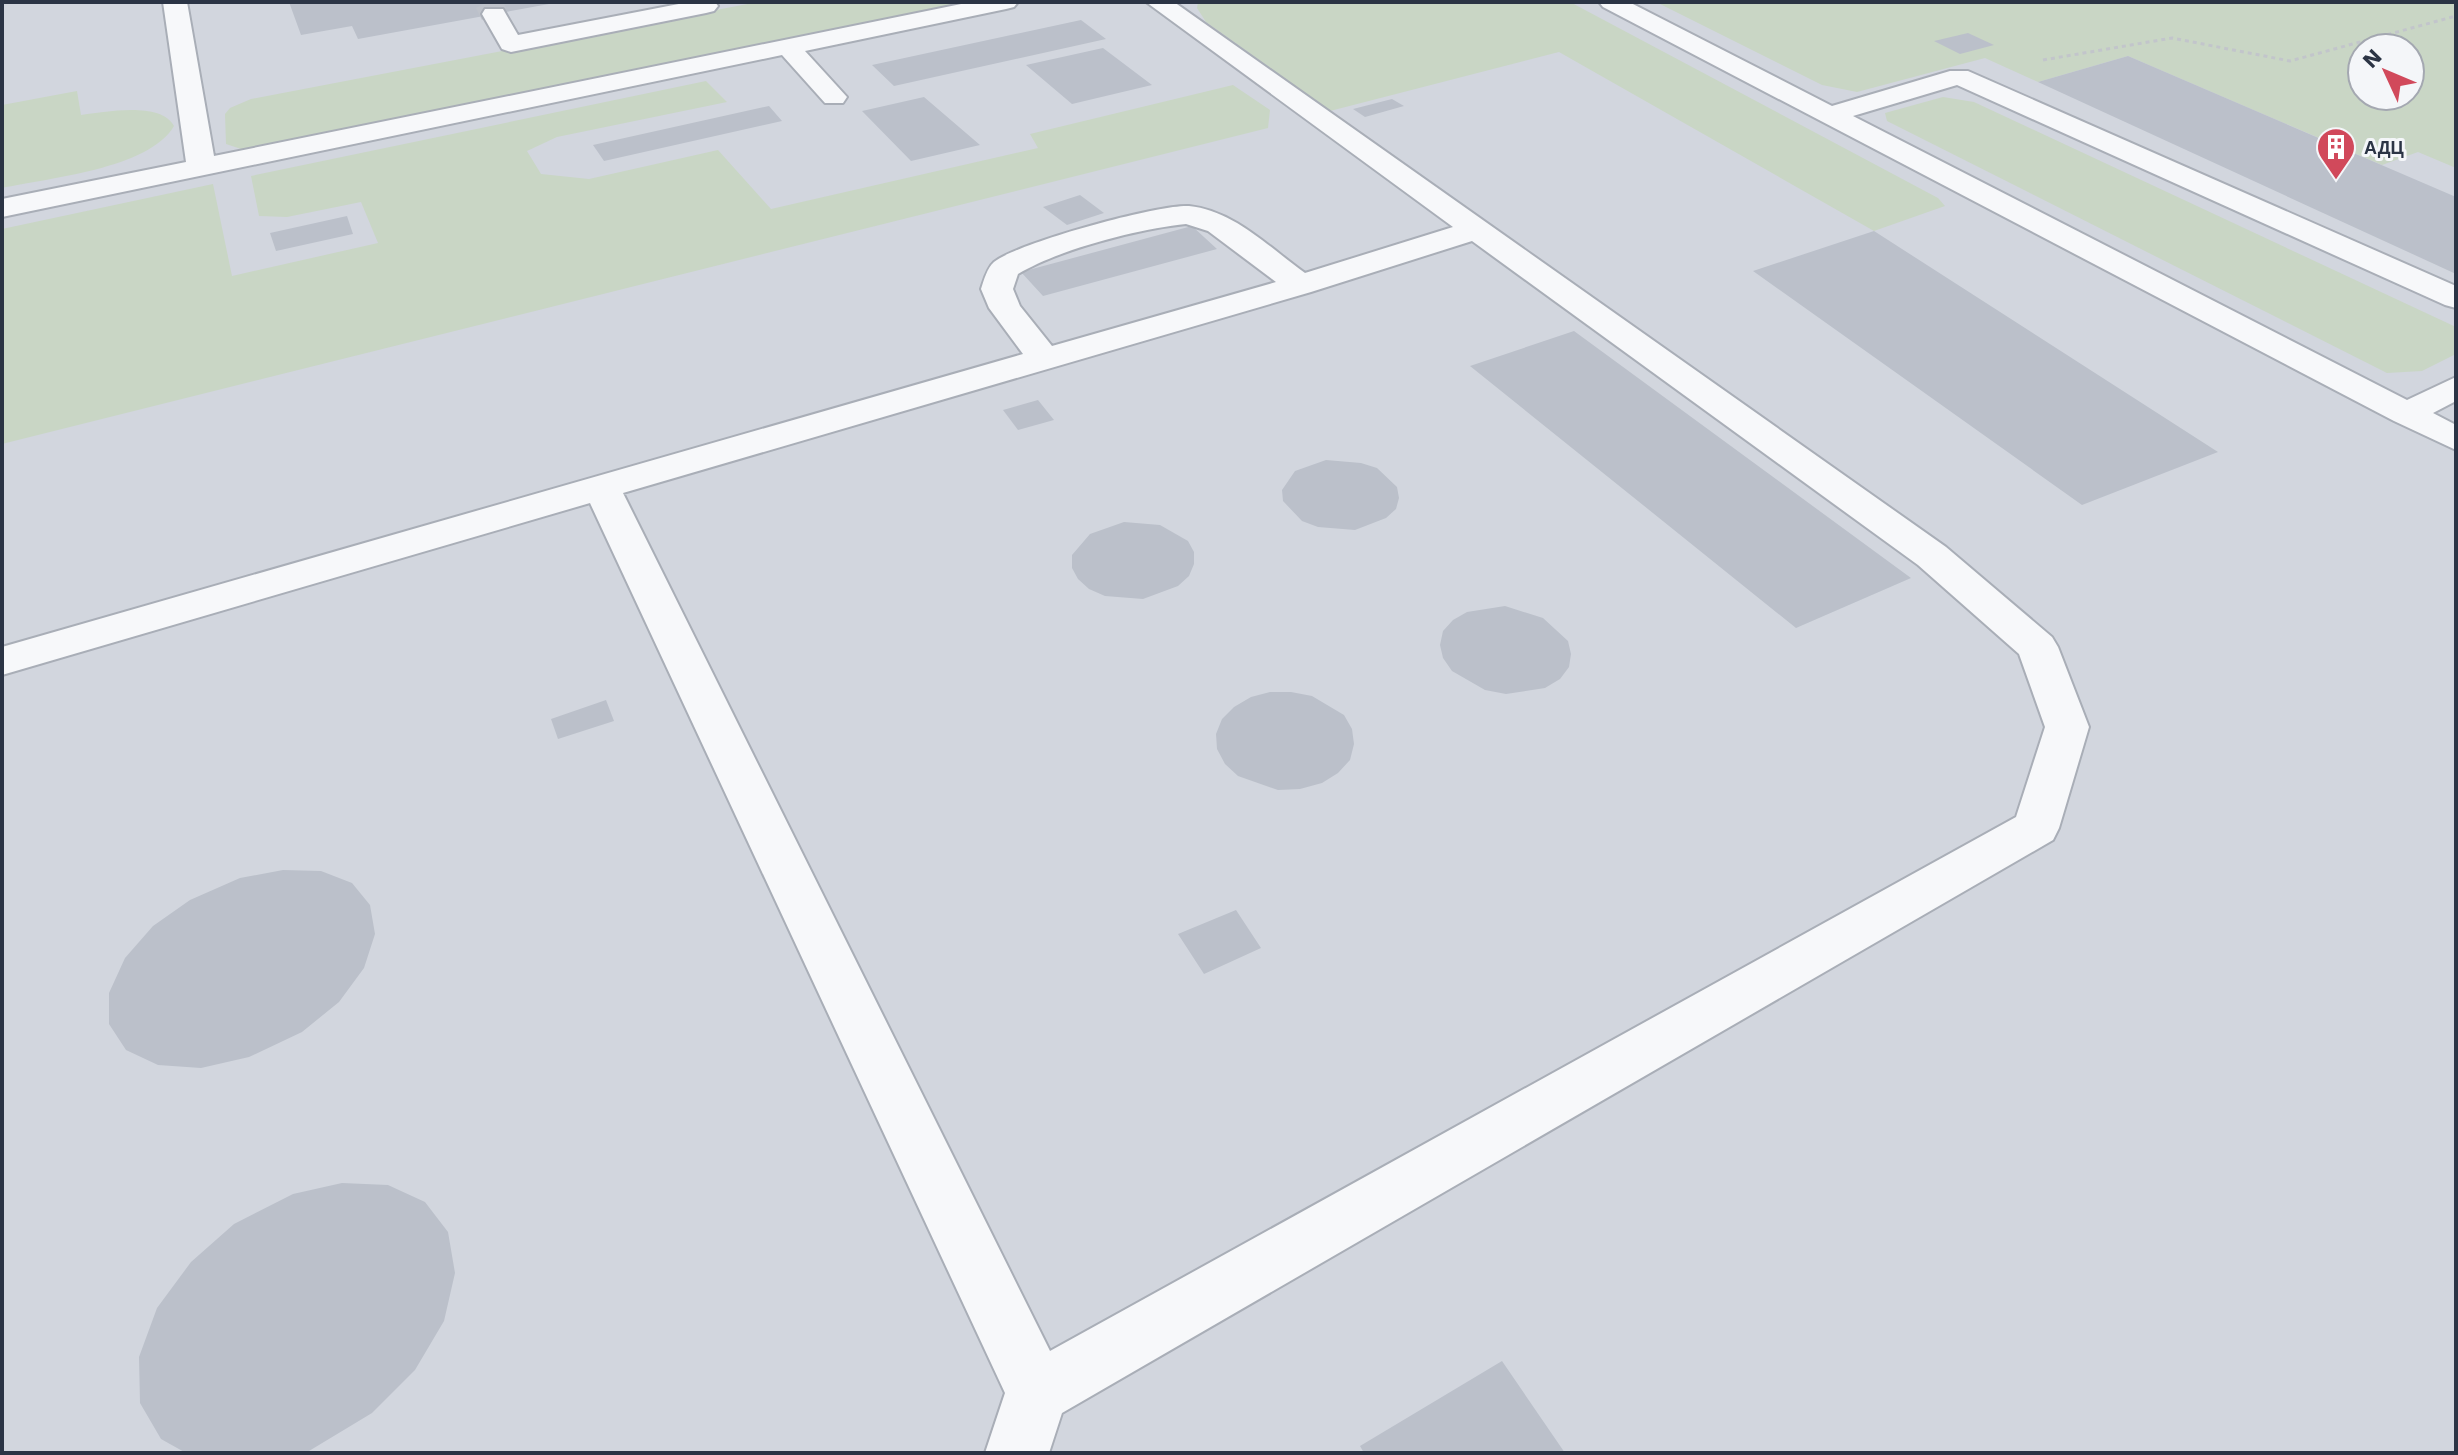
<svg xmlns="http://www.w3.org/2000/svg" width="2458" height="1455" font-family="'Work Sans',sans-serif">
<rect width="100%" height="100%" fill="#e4e7ec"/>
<path fill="#d2d6de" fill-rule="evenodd" d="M2,2H2456V1453H2ZM2362,48H2410V96H2362Z"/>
<path fill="#c9d6c5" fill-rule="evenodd" d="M758,2H985L254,149H241L226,144L225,114L230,108L251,99Z
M1198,2H1570L1938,198L1945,206L1874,231L1559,52L1330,111L1206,22L1197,8Z
M1656,2H2456V168L2418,152L2382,165L2128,56L2038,82L1985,58L1857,92L1822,85ZM2362,48H2410V96H2362Z
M706,81L727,102L557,137L527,151L541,174L589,179L718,150L771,209L1038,148L1030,134L1233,85L1270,110L1268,128L2,444V229L213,184L232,276L378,243L361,202L287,217L259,216L251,176Z
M77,91L81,115C105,112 161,101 174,126C149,169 48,178 2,188V105Z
M1943,97L1974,102L2456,327V354L2422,371L2387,373L1887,121L1885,113Z"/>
<path fill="#bbc0ca" d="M289,2H549V4L358,39L352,26L301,35Z
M1081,20L1106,39L894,86L872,65Z
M1968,33L1994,45L1960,54L1934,41Z
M1103,48L1152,85L1072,104L1026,65Z
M2128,56L2456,197V274L2038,82Z
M924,97L980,145L911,161L862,111Z
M1392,99L1404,106L1365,117L1353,109Z
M769,106L782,121L604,161L593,145Z
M1080,195L1104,213L1067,225L1043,207Z
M347,216L353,234L276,251L270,233Z
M1192,226L1217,249L1043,296L1021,272Z
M1874,231L2218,452L2082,505L1753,271Z
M1574,331L1911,578L1796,628L1470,366Z
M1038,400L1054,420L1018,430L1003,410Z
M1326,460L1361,463L1377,468L1397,487L1399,498L1396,509L1386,518L1355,530L1318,527L1302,521L1283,501L1282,490L1295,471Z
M1124,522L1160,525L1188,541L1194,552V564L1189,576L1178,586L1143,599L1105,596L1089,589L1078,579L1072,568V555L1090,534Z
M1505,606L1543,618L1568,641L1571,654L1569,667L1560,679L1545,688L1506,694L1485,690L1452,671L1443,658L1440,645L1443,631L1453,620L1467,612Z
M1270,692H1291L1312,696L1344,715L1352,729L1354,744L1350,760L1338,773L1322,783L1300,789L1278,790L1238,776L1225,764L1217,749L1216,734L1222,719L1234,707L1251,697Z
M606,700L614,721L558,739L551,719Z
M283,870L321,871L352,883L370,905L375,934L364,968L339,1002L302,1032L249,1057L201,1068L158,1065L126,1050L109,1024V993L125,958L153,926L190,900L240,878Z
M1236,910L1261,948L1204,974L1178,934Z
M342,1183L388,1185L425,1202L448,1232L455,1273L444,1321L415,1370L372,1413L309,1451L186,1453L161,1439L140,1403L139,1357L157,1308L191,1262L234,1224L293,1194Z
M1502,1361L1565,1453H1364L1360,1446Z"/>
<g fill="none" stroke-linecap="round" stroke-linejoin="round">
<path stroke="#bfc3cb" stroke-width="27" stroke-dasharray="27 13" stroke-linecap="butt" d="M488,2L494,14"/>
<g stroke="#a9aeb7" stroke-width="4">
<path id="minor" d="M163,2H187L214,156L971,2H1018L1014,7L1006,9L805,51L847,97L843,103H825L782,55L2,217V199L186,162Z
M689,2H715L718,6L714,11L706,13L511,52L502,49L482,14L485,9H503L518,35Z
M1146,2H1174L1946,547L2052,637L2058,647L2089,727L2059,828L2053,840L1062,1413L1049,1453H985L1005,1393L590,503L2,675V647L1023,354L989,308L981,289C984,280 987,268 994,262C1017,243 1159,204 1189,206C1233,210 1270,248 1305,273L1453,227ZM1186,224L1208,231L1276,282L1052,346L1020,306L1013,289L1018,274C1060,249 1138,229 1186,224ZM1472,241L1918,565L2019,654L2045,727L2016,817L1050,1351L623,493L1311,292Z
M1599,2H1629L1832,106L1950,71H1968L2456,286V308L2445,305L1957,85L1853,116L2407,400L2456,377V401L2433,413L2456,425V450L2394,421L1603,7Z"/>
</g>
<path stroke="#c2c5cb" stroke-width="3" stroke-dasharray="4 4" stroke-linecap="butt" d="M2043,60L2172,38L2290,61L2456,16"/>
<use href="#minor" fill="#f7f8fa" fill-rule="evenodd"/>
</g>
<defs>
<g id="building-pin" transform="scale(2)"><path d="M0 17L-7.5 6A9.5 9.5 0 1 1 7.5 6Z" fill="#d1495b" stroke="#f4f6f9"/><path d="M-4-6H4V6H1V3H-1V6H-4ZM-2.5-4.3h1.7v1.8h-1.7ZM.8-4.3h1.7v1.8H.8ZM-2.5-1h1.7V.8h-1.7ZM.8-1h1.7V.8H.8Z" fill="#fff"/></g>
</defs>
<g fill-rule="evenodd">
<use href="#building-pin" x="2336" y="147"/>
</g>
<g text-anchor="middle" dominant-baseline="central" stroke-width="6" stroke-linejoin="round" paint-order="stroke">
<g font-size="18" font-weight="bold" fill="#2b3445" stroke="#f4f6f9" text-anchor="start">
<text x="2364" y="147">АДЦ</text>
</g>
</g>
<rect width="2458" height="1455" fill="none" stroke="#2b3445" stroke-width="8"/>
<g transform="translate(2386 72) rotate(314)"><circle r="38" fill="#f4f6f9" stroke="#a4a8b1" stroke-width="2"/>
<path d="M0-6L14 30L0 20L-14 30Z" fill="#d1495b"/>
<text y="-12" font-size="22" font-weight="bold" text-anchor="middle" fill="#2b3445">N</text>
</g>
</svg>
